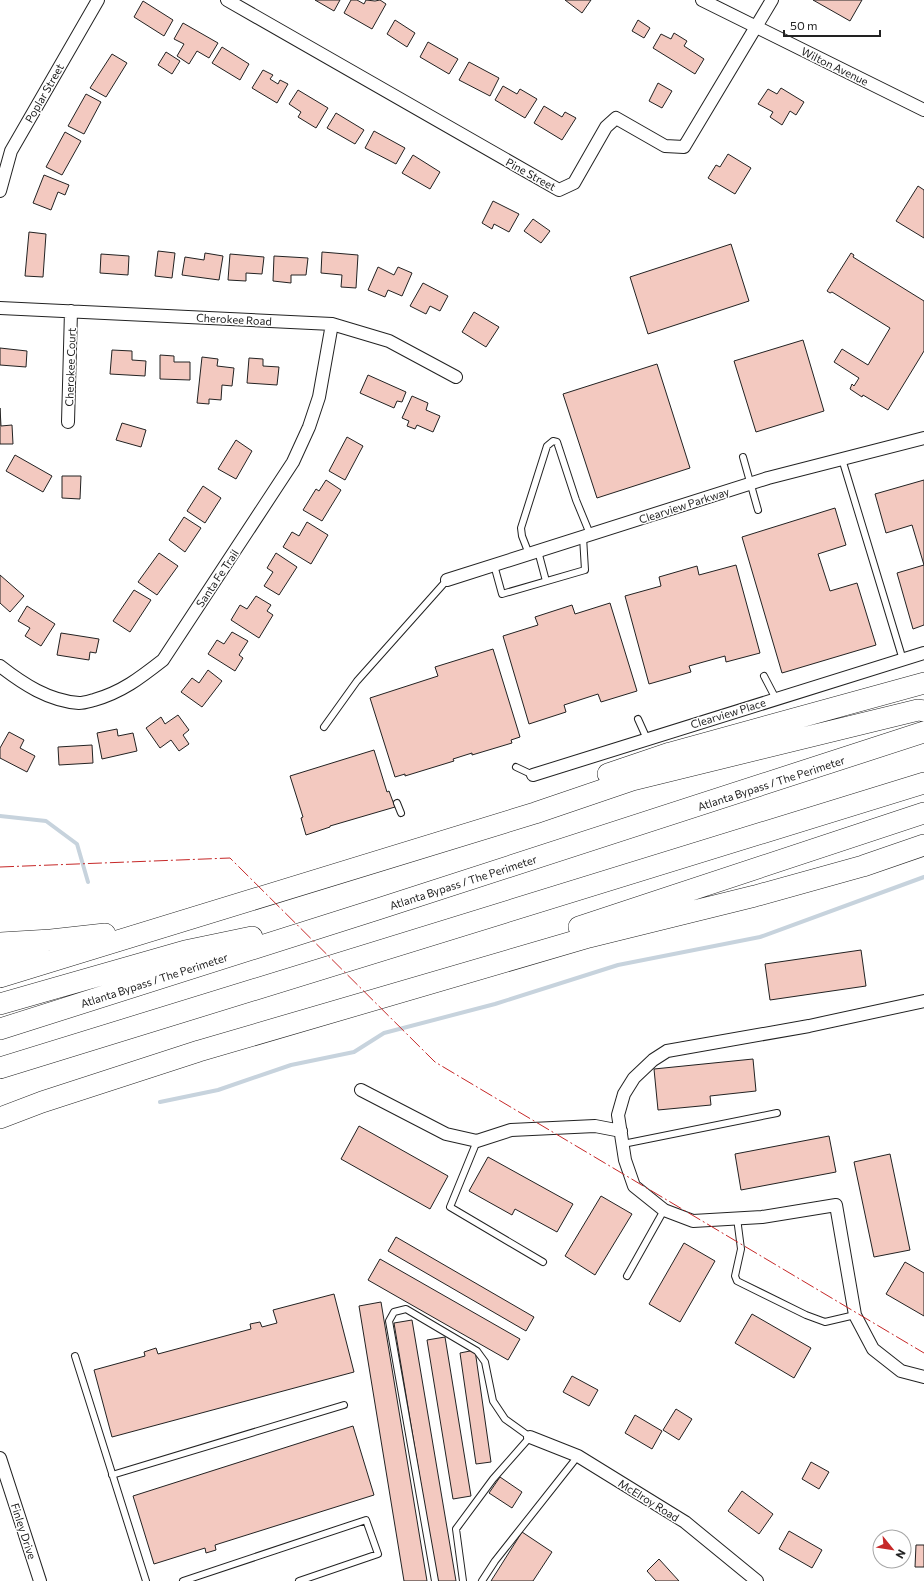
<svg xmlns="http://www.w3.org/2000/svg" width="924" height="1581" font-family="Commissioner,sans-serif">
<rect width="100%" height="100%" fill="#fff"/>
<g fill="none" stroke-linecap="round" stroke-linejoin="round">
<path stroke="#c7d3dd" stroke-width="4" d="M0,816L46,821L77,844L88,882
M160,1102L218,1090L291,1065L354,1052L384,1033L495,1004L618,965L760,937L924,877"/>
</g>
<path fill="#f3c9c0" stroke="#222" d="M315,0H340L334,11Z
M351,0H357L364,4L366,0L375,1L380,0L386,4L372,29L344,13Z
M565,0H591L582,13Z
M813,0H862L850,21Z
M143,1L173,20L164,36L134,17Z
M395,20L415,33L407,47L387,34Z
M638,20L650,28L644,38L632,31Z
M183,23L218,43L209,58L197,51L189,64L177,56L184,44L174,39Z
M674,33L687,41L684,46L704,59L695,74L653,48L661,34L671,39Z
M428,42L458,59L449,74L420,57Z
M222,47L249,64L240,80L212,63Z
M166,52L180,61L172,74L158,65Z
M112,54L127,63L106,97L90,88Z
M469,62L499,78L490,96L459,80Z
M263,70L273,75L270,79L278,84L280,80L288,84L277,103L252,88Z
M658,83L672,91L662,108L649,101Z
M503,86L517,94L520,89L537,99L525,118L495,100Z
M781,88L804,102L796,115L790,111L782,125L770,117L773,112L758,104L768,89L777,94Z
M298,90L328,108L316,128L298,117L301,112L289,104Z
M86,94L101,102L84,134L68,126Z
M544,106L562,117L565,112L576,118L562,140L534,123Z
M336,113L364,130L355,144L327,128Z
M374,131L405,148L396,164L365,148Z
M65,132L81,141L62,175L46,167Z
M728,154L751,168L735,194L708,178L716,165L720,167Z
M413,155L440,172L430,189L402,173Z
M44,175L69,185L65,195L58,192L51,210L33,203Z
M918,186L924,190V238L896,221Z
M493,201L519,214L509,232L494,224L492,229L482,223Z
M533,219L550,231L541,243L524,231Z
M29,232L46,234L43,277L25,276Z
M731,244L749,301L648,334L630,277Z
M158,251L175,253L172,278L155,276Z
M322,252L358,255L356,288L341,287L342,275L321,273Z
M205,253L223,256L219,280L182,275L185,257L204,260Z
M851,253L854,255L853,257L924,301V351L888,410L863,395L862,397L850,389L852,384L854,386L859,378L834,362L842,349L868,365L890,328L832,292L830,293L827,291Z
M101,254L129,256L128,275L100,273Z
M230,254L264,257L262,274L246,273V281L228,280Z
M274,256L308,258L306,275H291V283L273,281Z
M378,267L394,275L398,267L412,273L402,296L388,290L385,297L368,290Z
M423,283L448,296L440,311L430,306L426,314L410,306Z
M474,312L499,327L486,347L462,332Z
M803,340L824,411L756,432L734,361Z
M0,348L27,351L26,367L0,365Z
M112,350L132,351V360L146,361L145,376L110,374Z
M160,355L174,356V362H190V380L160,379Z
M202,357L218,359L217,366L234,368L232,386L222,385L221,400L209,399V404L197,403Z
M249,358L263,359V366L279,367L277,385L247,383Z
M657,364L690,468L597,498L563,394Z
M368,375L406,392L402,402L397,401L394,408L360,393Z
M412,396L428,403L426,410L440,416L433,432L417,425L415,429L407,426L409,421L402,418Z
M0,408L1,426L12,425L13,444H0Z
M122,423L146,430L141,447L116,440Z
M347,437L363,446L345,480L329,471Z
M236,440L252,451L236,479L218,469Z
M15,455L52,476L43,492L6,471Z
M62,476H81L80,499L62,498Z
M326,480L341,490L322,521L303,510L316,489L319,491Z
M924,480V565L912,525L886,533L875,494Z
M203,486L221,498L205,523L187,511Z
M835,508L846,545L818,554L830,591L857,583L876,645L782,673L742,537Z
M184,517L201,528L185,552L169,540Z
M307,522L328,535L311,564L283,547L292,532L299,536Z
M159,553L178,566L157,595L138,582Z
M276,553L297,567L279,595L264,586L273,572L267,568Z
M736,565L760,653L726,662L725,656L689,666L691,672L649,684L625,596L661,586L659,577L697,566L699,575Z
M924,565V625L913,629L897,573Z
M0,575L24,596L10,612L0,603Z
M134,590L151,600L130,632L113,621Z
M256,596L271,605L267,611L273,615L259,638L231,620L240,605L247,609Z
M610,603L637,691L601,702L598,694L564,705L566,712L529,724L503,636L538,625L535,617L572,605L575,614Z
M27,606L55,624L41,646L25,636L30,628L18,621Z
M232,632L248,641L239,655L243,658L235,671L208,654L217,640L224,644Z
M61,633L99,639L96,653L90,652L89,660L57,655Z
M493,649L520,737L511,740L512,743L472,755V753L453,759L454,761L405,776V774L395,777L370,698L438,676L435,667Z
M208,670L222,681L202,707L181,692L192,678L199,683Z
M178,715L189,730L183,735L189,744L179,751L171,740L160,748L146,728L161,717L165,724Z
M117,729L118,736L133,733L137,751L102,759L97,733Z
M9,732L24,740L20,748L35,756L27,772L0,758V748Z
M92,745L93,763L59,765L58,747Z
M374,750L387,792L389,791L395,807L330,826V827L306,835L301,818L303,817L290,776Z
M861,950L866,986L770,1000L765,964Z
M753,1059L756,1091L710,1096L711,1105L658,1110L654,1069Z
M359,1126L448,1176L430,1209L341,1159Z
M829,1136L836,1172L741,1190L735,1154Z
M890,1154L910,1250L874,1257L854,1162Z
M488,1157L573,1204L557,1232L515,1209L512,1215L469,1191Z
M601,1196L632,1214L595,1275L565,1256Z
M396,1237L534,1317L526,1331L388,1251Z
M684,1243L715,1261L680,1322L649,1304Z
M380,1259L520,1339L508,1360L368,1280Z
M905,1262L924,1273V1316L886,1294Z
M334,1294L354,1372L112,1437L94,1370L145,1356L144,1352L156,1348L158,1354L251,1329L250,1324L260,1322L262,1327L277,1323L273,1310Z
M381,1302L427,1581H404L359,1306Z
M752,1314L811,1348L794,1378L735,1343Z
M412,1320L456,1581H437L394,1323Z
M445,1337L471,1496L453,1499L427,1340Z
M475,1350L491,1462L476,1464L460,1353Z
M572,1376L598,1390L589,1406L563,1392Z
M676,1409L692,1419L679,1440L663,1430Z
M635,1415L662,1431L652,1449L625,1433Z
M353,1426L374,1495L215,1545L216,1550L206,1553L205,1548L154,1564L133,1496Z
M811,1462L829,1472L819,1489L802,1479Z
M500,1477L522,1492L512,1508L489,1493Z
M742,1491L773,1514L759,1534L728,1511Z
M789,1531L822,1550L812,1568L779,1549Z
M522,1532L552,1552L533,1581H491Z
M916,1545H924V1567H915Z
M659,1559L679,1581H656L647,1571Z"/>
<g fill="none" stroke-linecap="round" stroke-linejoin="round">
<g stroke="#222" stroke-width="8">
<path id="service" d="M743,457L758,510
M842,459L903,660
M538,551L546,581
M529,554L522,536L521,528L547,446L553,441L557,442L576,500L590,534
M494,565L502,594L585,570L583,537
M764,676L776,699
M638,719L647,739
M324,727L357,681L447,580
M516,767L533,775
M397,803L401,813
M477,1141L450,1207L543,1262
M623,1144L777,1113
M737,1218L741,1249L735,1276L737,1281L806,1315L825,1322L855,1315
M627,1276L664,1210
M75,1356L146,1581
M112,1475L344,1405
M183,1581L366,1520L378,1554L299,1581
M435,1581L389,1321L394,1312L406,1309L477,1351L485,1362L493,1401L505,1419L530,1437L493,1479L456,1529L463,1581
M482,1581L495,1561L578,1456"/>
</g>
<g stroke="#222" stroke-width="14">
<path id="minor" d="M227,0L559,190L574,183L606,127L616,118L665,146L684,147L772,0
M702,0L924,110
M0,191L11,151L98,0
M0,308L332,324L389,341L456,377
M68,422L71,311
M447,580L768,478L924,438
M0,666C23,684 49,701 79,703C84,703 90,701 94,700C122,692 140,678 163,660L293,462L309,427L319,397L332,324
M533,775L924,653
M924,1001L809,1026L667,1051L653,1060L634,1078L624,1094L618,1115L625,1160L634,1186L664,1210L693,1221L762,1217L836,1205L855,1315L873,1349L901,1371L924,1377
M361,1090L446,1134L477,1141L511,1130L595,1126L621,1131
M530,1437L578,1456L685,1522L757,1581
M0,1458L40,1581"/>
</g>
<g stroke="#222" stroke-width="22">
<path id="motorway" d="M608,774L670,753L924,683
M579,927L924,813
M0,943L51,940L105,934
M0,959L39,954
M0,977L535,813L632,780L918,710L924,711
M0,1004L185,951L252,937
M0,1029L378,909L924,732
M0,1068L924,783
M0,1118L42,1102L199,1051L589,937L755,896L863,866L924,845"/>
</g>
<use href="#service" stroke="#fff" stroke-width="6"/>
<use href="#minor" stroke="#fff" stroke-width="12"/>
<use href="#motorway" stroke="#fff" stroke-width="21"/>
<path stroke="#c62828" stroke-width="1" stroke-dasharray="14 3 2 3" stroke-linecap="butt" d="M0,867L230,858L435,1062L924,1353"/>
</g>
<g text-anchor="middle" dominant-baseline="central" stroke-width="3" stroke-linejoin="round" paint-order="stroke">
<g font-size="11" fill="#222" stroke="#fff">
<text transform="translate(835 66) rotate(26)">Wilton Avenue</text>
<text transform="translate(44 93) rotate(-60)">Poplar Street</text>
<text transform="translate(531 174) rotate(29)">Pine Street</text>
<text transform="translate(234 319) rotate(3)">Cherokee Road</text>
<text transform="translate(70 367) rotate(-88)">Cherokee Court</text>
<text transform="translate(684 505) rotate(-18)">Clearview Parkway</text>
<text transform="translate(217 578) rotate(-56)">Santa Fe Trail</text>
<text transform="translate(728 713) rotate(-17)">Clearview Place</text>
<text transform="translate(771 783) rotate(-18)">Atlanta Bypass / The Perimeter</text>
<text transform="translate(463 882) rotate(-18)">Atlanta Bypass / The Perimeter</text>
<text transform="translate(154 980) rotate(-18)">Atlanta Bypass / The Perimeter</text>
<text transform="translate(649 1500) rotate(32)">McElroy Road</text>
<text transform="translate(24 1531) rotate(72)">Finley Drive</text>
</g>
</g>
<g transform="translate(892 1549) rotate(120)"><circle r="19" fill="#ffffff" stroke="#a7a7a7"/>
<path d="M0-3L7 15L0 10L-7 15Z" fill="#c62828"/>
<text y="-6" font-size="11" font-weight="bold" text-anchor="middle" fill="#222222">N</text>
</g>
<path d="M784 30v6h96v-6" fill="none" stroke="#222222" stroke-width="2"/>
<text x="790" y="30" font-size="12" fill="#222222" stroke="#ffffff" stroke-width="3" paint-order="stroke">50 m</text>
</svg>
